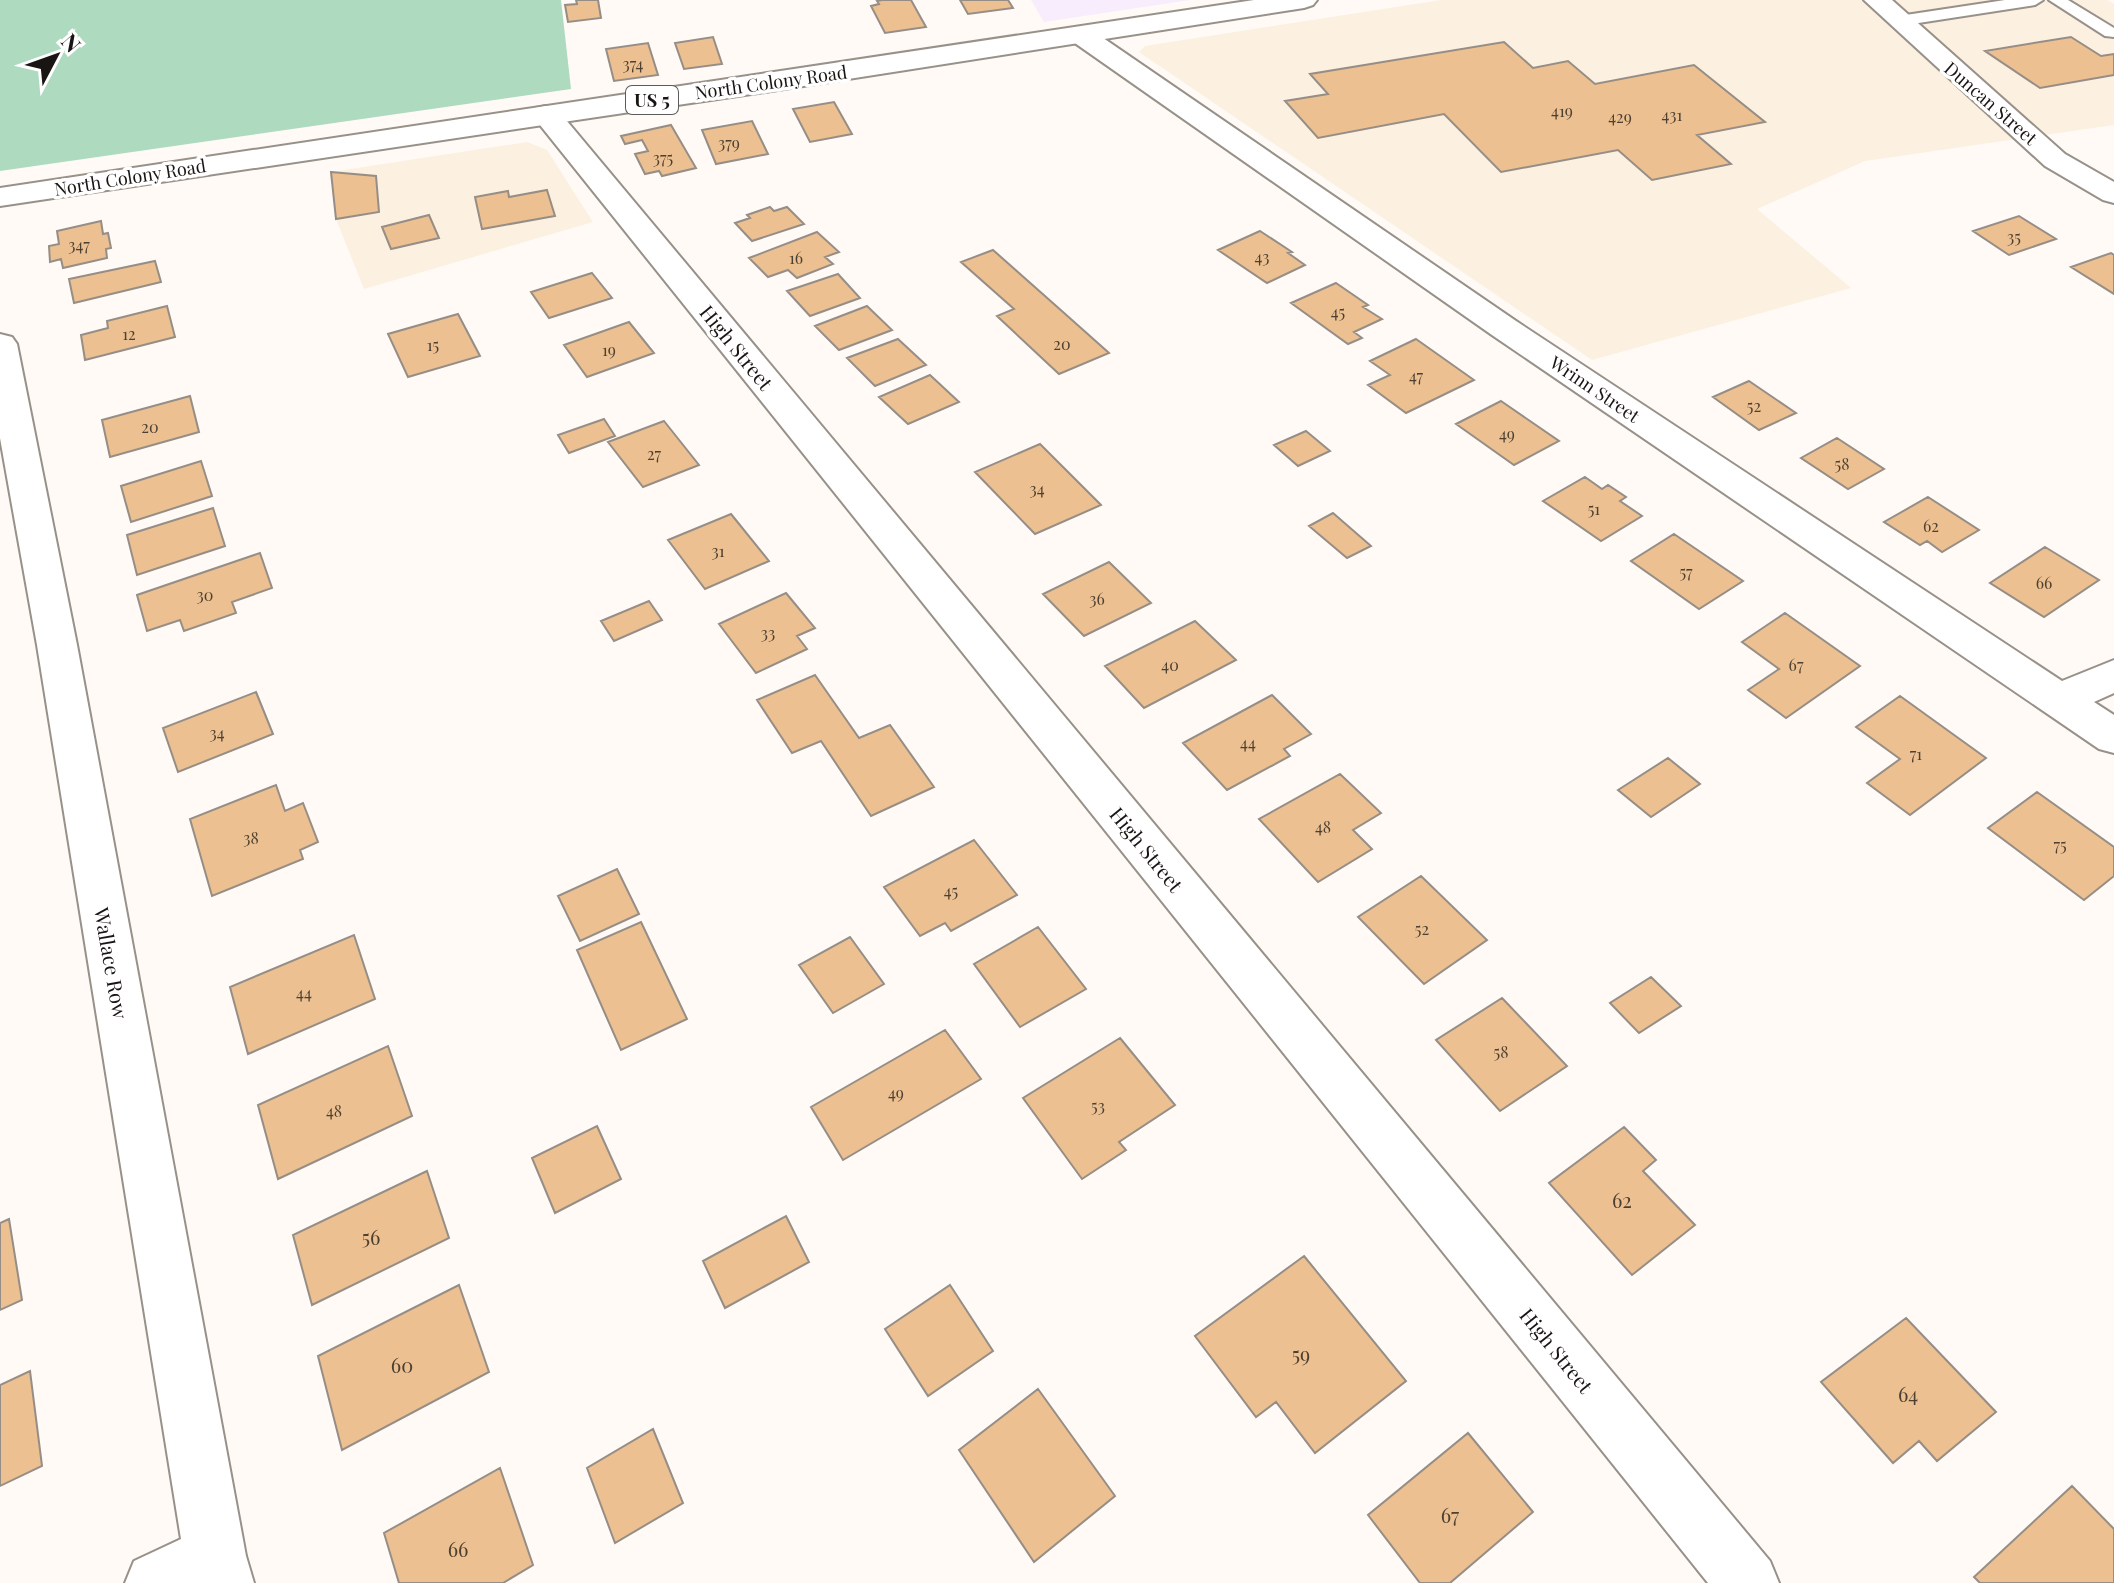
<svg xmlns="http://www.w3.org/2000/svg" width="2114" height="1583" font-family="'Playfair Display',serif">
<rect width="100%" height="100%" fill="#fffaf5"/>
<path fill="#fcf0e0" d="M1441,0H2107L2114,4V125L1865,161L1757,209L1851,288L1592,360L1139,52L1145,46Z
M527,142L547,150L593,222L364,289L336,219L331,172Z"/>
<path fill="#f7edfd" d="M1031,0H1190L1044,22Z"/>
<path fill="#aedac0" d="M0,0H561L571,89L0,171Z"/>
<path fill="#ecc090" stroke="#968e86" stroke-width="2" d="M576,0H598L601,18L568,22L565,5L577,4Z
M911,0L926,27L885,33L871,6L879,4L877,1L882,0Z
M960,0H1008L1013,8L968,14Z
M713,37L722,64L684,69L675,43Z
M2071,37L2101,56L2114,54V75L2040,88L1985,51Z
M1504,42L1533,68L1568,61L1595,84L1694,65L1765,122L1697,135L1731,164L1652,180L1618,150L1501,172L1444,114L1318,138L1285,101L1328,94L1310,74Z
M648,43L658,75L614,81L606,49Z
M834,102L852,134L810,142L793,109Z
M752,121L768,154L716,164L702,130Z
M671,125L696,168L662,176L659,171L645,174L635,154L648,151L642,140L625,144L621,136Z
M331,172L376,176L379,212L336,219Z
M547,190L555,216L482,229L475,197L508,191L509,197Z
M770,207L774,211L787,207L804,224L752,241L735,223L750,218L747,215Z
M429,215L439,238L391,249L382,227Z
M2019,216L2056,239L2009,255L1973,231Z
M101,221L103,234L108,233L111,248L106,249L107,258L63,268L61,259L50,262L49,246L59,244L57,231Z
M1260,231L1292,252L1288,253L1305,265L1267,283L1218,250Z
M817,232L839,252L825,257L833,264L797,278L788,270L768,277L749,258Z
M993,250L1063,312L1109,353L1059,374L997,316L1014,309L961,262Z
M2111,253L2114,255V294L2071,267Z
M155,261L161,282L74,303L69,279Z
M592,273L612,298L549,318L531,292Z
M838,274L860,298L810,316L787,291Z
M1336,283L1368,305L1363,307L1382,319L1354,332L1362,338L1348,344L1291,303Z
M167,306L175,337L85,360L81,335L108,328L107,321Z
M867,306L892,330L839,350L815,326Z
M458,314L480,356L408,377L388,334Z
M629,322L654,353L587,377L564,345Z
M898,339L926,365L875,386L847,358Z
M1416,339L1474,380L1406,413L1368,385L1390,375L1370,361Z
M930,375L959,402L908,424L879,397Z
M1749,381L1796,413L1759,430L1713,397Z
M190,396L199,432L110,457L102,420Z
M1501,401L1559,441L1514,465L1456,424Z
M604,419L615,436L569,453L558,435Z
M664,421L699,465L643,487L608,442Z
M1306,431L1330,451L1298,466L1274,445Z
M1837,438L1884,469L1848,489L1801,458Z
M1040,444L1101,505L1035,534L975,472Z
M201,461L212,496L131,522L121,486Z
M1585,477L1602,489L1608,485L1626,497L1620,501L1642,516L1601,541L1543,501Z
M1928,497L1979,530L1942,552L1927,541L1920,545L1884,522Z
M213,508L225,546L137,575L127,535Z
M1333,513L1371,546L1347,558L1309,526Z
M731,514L769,561L705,589L668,540Z
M1674,534L1743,581L1699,609L1631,561Z
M2045,547L2099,580L2044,617L1990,583Z
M260,553L272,588L232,602L236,613L184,631L180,620L147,631L137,595Z
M1109,562L1151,603L1084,636L1043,594Z
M786,593L815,628L797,636L807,649L756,673L719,624Z
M649,601L662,620L614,641L601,621Z
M1785,613L1860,666L1786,718L1748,690L1779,669L1742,642Z
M1195,621L1236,660L1144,708L1105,666Z
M815,675L859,738L890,725L934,787L871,816L821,741L792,753L757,700Z
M256,692L273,734L178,772L163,728Z
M1272,695L1311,734L1284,749L1290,756L1227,790L1183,743Z
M1900,696L1986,758L1910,815L1867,783L1900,759L1856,727Z
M1668,758L1700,784L1651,817L1618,790Z
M1340,774L1381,813L1353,830L1372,849L1318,882L1259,819Z
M276,785L285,811L303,803L318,842L300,850L303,859L212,896L190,819Z
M2037,792L2114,847V876L2084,900L1988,828Z
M974,840L1017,895L951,931L945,923L920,936L884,887Z
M617,869L639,914L580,941L558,896Z
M1421,876L1487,940L1424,984L1358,917Z
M641,922L687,1019L621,1050L577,950Z
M1038,927L1086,989L1020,1027L974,964Z
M354,935L375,999L248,1054L230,987Z
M850,937L884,984L833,1013L799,965Z
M1651,977L1681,1006L1639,1033L1610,1003Z
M1502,998L1567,1066L1500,1111L1436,1040Z
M945,1030L981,1079L843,1160L811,1107Z
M1120,1038L1175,1105L1119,1142L1126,1150L1082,1179L1023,1098Z
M388,1046L412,1116L278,1179L258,1105Z
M597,1126L621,1179L555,1213L532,1158Z
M1624,1127L1656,1160L1643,1171L1695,1225L1632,1275L1549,1183Z
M427,1171L449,1238L312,1305L293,1235Z
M786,1216L809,1262L725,1308L703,1261Z
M9,1219L22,1300L0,1310V1223Z
M1304,1256L1406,1381L1315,1453L1276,1402L1256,1417L1195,1336Z
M459,1285L489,1372L342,1450L318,1356Z
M950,1285L993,1351L928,1396L885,1329Z
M1906,1318L1996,1412L1937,1461L1919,1441L1893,1463L1821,1382Z
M30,1371L42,1466L0,1486V1385Z
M1038,1389L1115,1496L1034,1562L959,1450Z
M653,1429L683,1503L615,1543L587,1468Z
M1468,1433L1533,1512L1450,1583H1420L1368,1515Z
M500,1468L533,1565L503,1583H399L384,1533Z
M2072,1486L2114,1529V1583H1980L1974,1577Z"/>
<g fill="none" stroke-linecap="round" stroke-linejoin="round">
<g stroke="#989189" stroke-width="4">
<path id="service" d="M2005,0H2043L2035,5L1899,26L1891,21L1899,16Z
M2049,0H2068L2114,28V37L2105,36Z"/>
</g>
<g stroke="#989189" stroke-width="4">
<path id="minor" d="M1864,0H1892L2065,154L2114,182V203L2103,200L2045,166Z
M1081,27L1090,29L1516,321L2062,681L2114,660V693L2094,702L2114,715V753L2099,749L1492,335L1072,41L1068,35L1072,29Z
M546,106L556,108L1770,1561L1779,1583H1708L536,120L532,114L536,108Z
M0,334L12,337L17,344L77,645L246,1556L254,1583H125L134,1561L181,1539L37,645L0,438Z"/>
</g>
<g stroke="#989189" stroke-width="4">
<path id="primary" d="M1254,0H1317L1313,5L1304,8L758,93L0,206V188Z"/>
</g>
<use href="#service" fill="#fff" fill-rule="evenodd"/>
<use href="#minor" fill="#fff" fill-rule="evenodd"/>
<use href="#primary" fill="#fff" fill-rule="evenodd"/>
</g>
<g text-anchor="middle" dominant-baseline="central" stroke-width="7" stroke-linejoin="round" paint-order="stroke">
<g font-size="16" fill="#4d4032">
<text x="633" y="63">374</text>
<text x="1562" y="110">419</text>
<text x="1672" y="114">431</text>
<text x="1620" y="116">429</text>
<text x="729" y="142">379</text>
<text x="663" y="157">375</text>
<text x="2014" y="236">35</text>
<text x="79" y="244">347</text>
<text x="1262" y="256">43</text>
<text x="796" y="257">16</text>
<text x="1338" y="311">45</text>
<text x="129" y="333">12</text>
<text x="1062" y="343">20</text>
<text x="433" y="344">15</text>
<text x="609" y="349">19</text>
<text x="1416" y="375">47</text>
<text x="1754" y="405">52</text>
<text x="150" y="426">20</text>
<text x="1507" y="433">49</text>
<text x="654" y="453">27</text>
<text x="1842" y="463">58</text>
<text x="1037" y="488">34</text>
<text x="1594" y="508">51</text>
<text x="1931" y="525">62</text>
<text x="718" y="550">31</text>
<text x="1686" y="571">57</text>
<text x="2044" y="582">66</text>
<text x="205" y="594">30</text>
<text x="1097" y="598">36</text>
<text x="768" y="632">33</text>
<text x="1170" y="664">40</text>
<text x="1796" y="664">67</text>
<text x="217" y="732">34</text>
<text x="1248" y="742">44</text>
<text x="1916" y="753">71</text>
<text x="1323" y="826">48</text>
<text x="251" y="837">38</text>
<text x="2060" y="844">75</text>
<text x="951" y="890">45</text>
<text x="1422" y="928">52</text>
<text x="304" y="992">44</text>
<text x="1501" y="1051">58</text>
<text x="896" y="1092">49</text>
<text x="1098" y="1105">53</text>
<text x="334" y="1110">48</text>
</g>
<g font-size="18" fill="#181512" stroke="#fff">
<text transform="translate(771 82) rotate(-8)">North Colony Road</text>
<text transform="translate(1991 103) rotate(41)">Duncan Street</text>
<text transform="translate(130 177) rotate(-9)">North Colony Road</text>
<text transform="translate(1595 389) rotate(34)">Wrinn Street</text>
</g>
<rect fill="#fff" stroke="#5d5b59" stroke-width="2" x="626" y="86" width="52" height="28" rx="6"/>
<g font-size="18" font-weight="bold" fill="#181512">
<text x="652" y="100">US 5</text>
</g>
<g font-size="20" fill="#181512" stroke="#fff">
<text transform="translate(737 347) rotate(51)">High Street</text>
<text transform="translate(1147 849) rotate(51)">High Street</text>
<text transform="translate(112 963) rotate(80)">Wallace Row</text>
<text transform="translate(1557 1350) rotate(51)">High Street</text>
</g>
<g font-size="20" fill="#4d4032">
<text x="1622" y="1199">62</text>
<text x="371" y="1236">56</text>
<text x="1301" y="1353">59</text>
<text x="402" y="1364">60</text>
<text x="1908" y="1393">64</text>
<text x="1450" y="1514">67</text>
<text x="458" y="1548">66</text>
</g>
</g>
<g transform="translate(56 56) rotate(49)" stroke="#ffffff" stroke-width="6" paint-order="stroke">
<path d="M0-6L14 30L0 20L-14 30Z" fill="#181512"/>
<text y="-12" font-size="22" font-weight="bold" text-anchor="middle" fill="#181512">N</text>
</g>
</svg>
